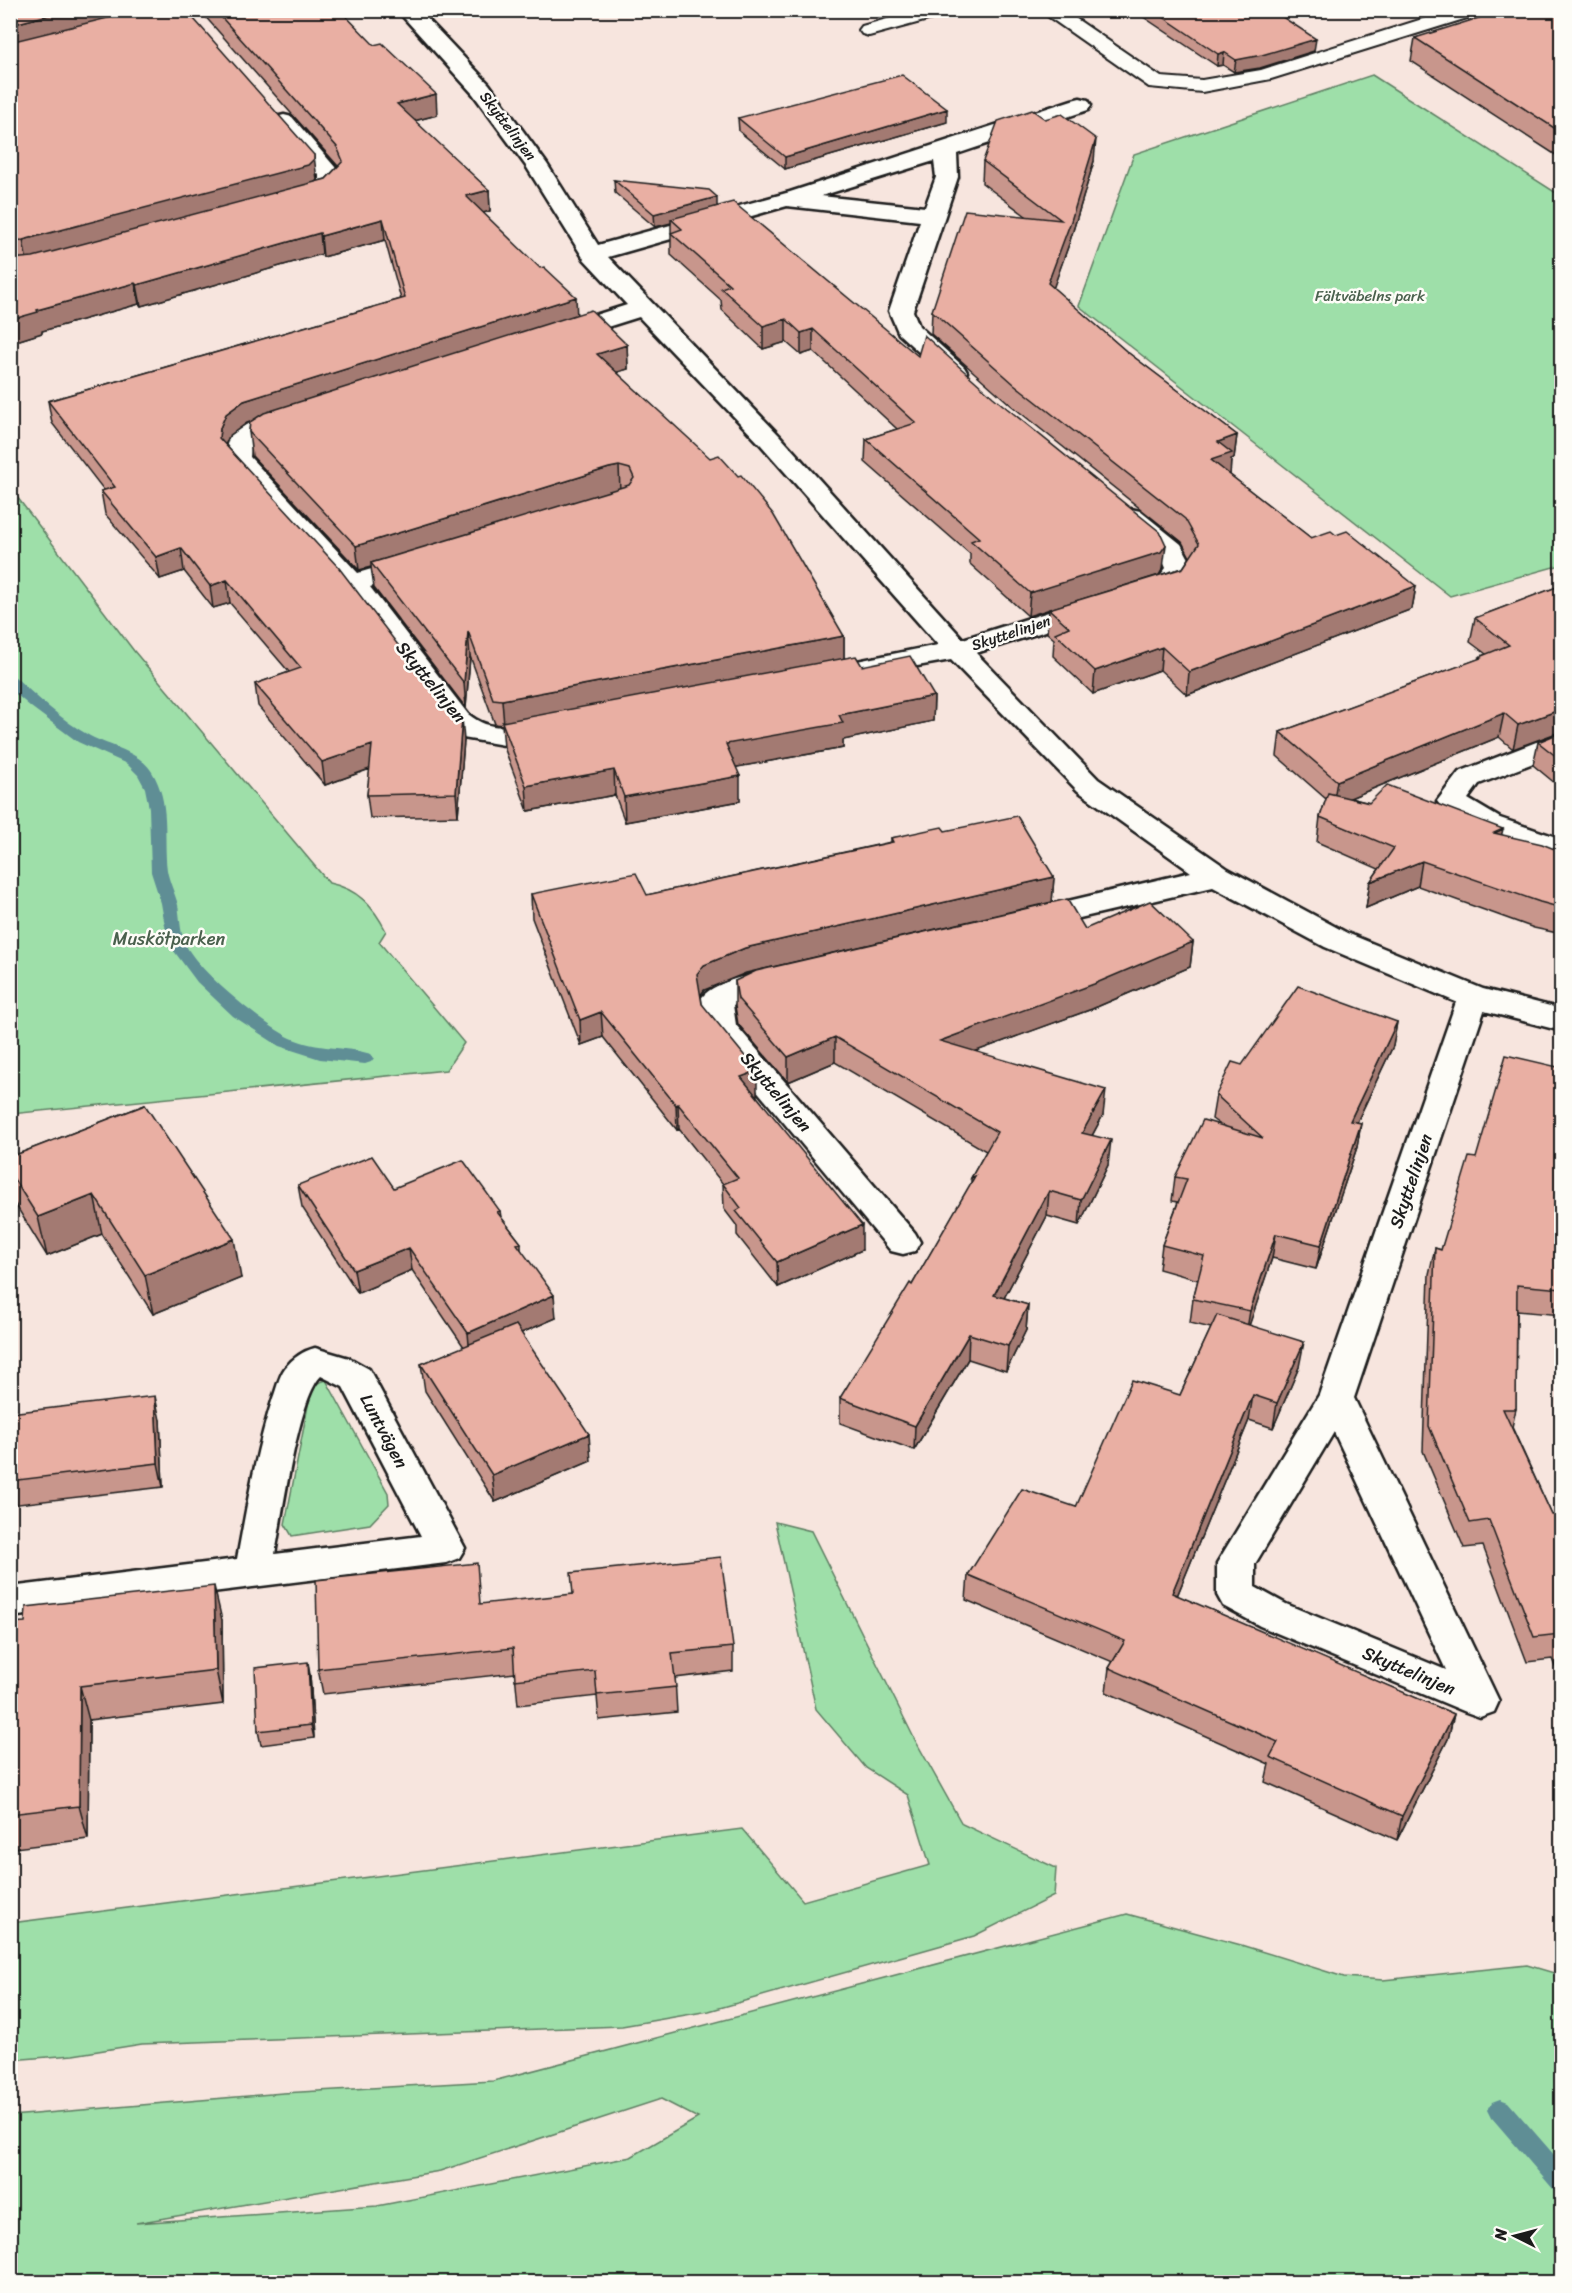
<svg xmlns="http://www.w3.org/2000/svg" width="1572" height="2293" font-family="Sriracha,sans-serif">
<rect width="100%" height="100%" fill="#f7e5de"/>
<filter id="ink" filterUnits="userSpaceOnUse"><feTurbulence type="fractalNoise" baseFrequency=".0167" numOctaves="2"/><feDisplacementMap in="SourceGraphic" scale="12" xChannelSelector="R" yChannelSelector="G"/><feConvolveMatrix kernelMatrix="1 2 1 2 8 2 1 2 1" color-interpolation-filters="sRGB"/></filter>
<g filter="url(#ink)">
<path fill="#9edfa9" stroke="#5d7e62" stroke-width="1.5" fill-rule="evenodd" d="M1372,75L1561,196V565L1450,596L1079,306L1134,154Z
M11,489L134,651L329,883C358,889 373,906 386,931L379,942L464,1043L446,1070L11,1114Z
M326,1380L388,1493L389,1504L370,1524L292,1536L285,1524L312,1385Z
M775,1522L811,1531L914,1738L962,1824L1056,1868L1054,1896L974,1936L709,2011L622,2026L142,2044L73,2055L11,2060V1923L742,1829L803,1901L930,1865L908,1795L866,1768L816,1709Z
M1127,1914L1241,1945L1344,1977L1383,1980L1527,1965L1561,1975V2282H11V2116L283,2093L493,2081ZM661,2099L698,2118L631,2157L377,2206L136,2223L440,2171Z"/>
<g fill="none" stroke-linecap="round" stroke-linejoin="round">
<path fill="#5e8e95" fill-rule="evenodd" d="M10,675L15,677C38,698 63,721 90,736C111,747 139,751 152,772C171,803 163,836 167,870C169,882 175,893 178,905C180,916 180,930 184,941C194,969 264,1025 291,1038C317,1050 345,1046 371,1054L374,1058L371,1062L365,1064L320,1059L279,1046L233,1016L197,982L168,943L161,903L151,872L149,808L145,788L138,775L127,764L78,742L31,707L10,689Z
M1500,2099L1508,2102L1562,2164V2193L1554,2190L1492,2118L1488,2110L1492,2102Z"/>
<g stroke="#1c1c1c" stroke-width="4">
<path id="service" d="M919,10H952L950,14L869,36L862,34L859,30L862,26Z
M1039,10L1065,11L1161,77L1202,80L1261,70L1451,10H1482L1480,14L1271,79L1202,92L1149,87Z"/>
</g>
<g stroke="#1c1c1c" stroke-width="5">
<path id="minor" d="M397,10H419L489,84L547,164L598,245L790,192L1072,100L1080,98L1088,100L1091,105L1088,110L957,154L958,177L913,311L919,326L964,367L967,372L964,377L955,379L946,377L899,334L889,311L920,221L787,206L608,257L779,435L963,639L1080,602L1090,600L1100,602L1104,608L1100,614L976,653L1098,779L1228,869L1347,933L1483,989L1562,1009V1031L1484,1011L1354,1398L1499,1701L1494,1712L1480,1717L1466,1712L1260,1626L1223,1606L1217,1595V1563L1319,1395L1456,1002L1325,947L1213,887L1028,930L1017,927L1013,920L1017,913L1191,872L1078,791L951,660L867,675L857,673L853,667L857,661L938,645L761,445L639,317L569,339L560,341L551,339L548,334L551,329L627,305L584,259L526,166L473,94ZM934,161L936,177L925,207L821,196ZM1334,1432L1446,1670L1286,1604L1255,1587V1564Z
M284,115L292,117L341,174L343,183C332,199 309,208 290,203L286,198L290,193L312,188L319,181V175L273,122L276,117Z
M290,411L299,414L303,419L299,424L266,435L251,445L250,457L358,573L415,556L425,558L428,564L425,570L370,587L468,714C503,742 524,713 559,722L563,728L559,734L504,745L463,738L448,726L343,589L228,463L224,458C225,452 225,444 228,439C240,422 271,416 290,411Z
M1131,509L1140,511L1181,544L1194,568L1180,589L1145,599L1135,597L1131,591C1141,577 1154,586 1166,568L1160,554L1118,517L1122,511Z
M1562,732V752L1479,784L1468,799L1500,818L1562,839V858C1524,849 1460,835 1437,801L1459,772Z
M777,969L788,972L793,979L788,986L755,995L733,1005L736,1025L915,1233L920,1242L915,1251L903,1254L891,1251L705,1028L700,1000C713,980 755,974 777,969Z
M315,1348L349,1358L369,1369L465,1548L459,1558L446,1563L10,1617V1587L237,1559C247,1505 256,1450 273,1398C277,1388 279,1376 285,1368C293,1358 303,1351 315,1348ZM321,1376L343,1387L421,1536L275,1554C282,1517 298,1398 321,1376Z"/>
</g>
<use href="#service" fill="#fdfcf7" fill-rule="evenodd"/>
<use href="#minor" fill="#fdfcf7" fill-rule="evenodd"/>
</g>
<path fill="#c8968c" stroke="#1c1c1c" stroke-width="1.5" d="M10,10L317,176V180L315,182L326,179L338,166L202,13V10H340L437,115L414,121L489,190L490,211L483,213L576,315L627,345L628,369L617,372L844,636V658L934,696L933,721L843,740V748L736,767L740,801L625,822L615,795L528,811L504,747L502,725L495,724L470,656L466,708L374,588L371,567L359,570L252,456L249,432L250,422L247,423L229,436L226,445L464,740L458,816L370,818L367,795L370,769L325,785L258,706L255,684L289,672L230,603L213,608L184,571L160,579L105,514L101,491L104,490L52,423L48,401L401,299L385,240L323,257L322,254L141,306L139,304L42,331V333L10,343Z
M1133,10H1273L1314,51L1260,68L1234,72L1223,65L1217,66Z
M1562,10V159L1411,61L1415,38Z
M738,118L947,122L785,169L739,131Z
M983,161H1094L1069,244L1053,288L1126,351L1237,435L1234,458L1231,459L1230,475L1311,538L1336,535L1416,586L1412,609L1187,695L1160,670L1093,694L1053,656L1054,639L1047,633L1049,610L1028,616L970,564V554L865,462L866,439L897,429L813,351L801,355L786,342L763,349L722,310L721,300L671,255V223L655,227L615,193L614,180L717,206L1163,568L1159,575L1183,568L1190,557L1182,542L1012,406L931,334L932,311L1026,216L982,183Z
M1562,585L1513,749L1499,737L1350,798L1501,835L1562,852V934L1534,928L1418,886L1366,908L1370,882L1379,869L1317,842L1320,817L1326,799L1277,756L1280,732L1479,659V657L1486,654L1470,642L1475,618Z
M1562,732V789L1533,765L1538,742Z
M945,831L1054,877L1052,902L746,973L704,990L701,995L702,1004L757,1095L756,1096L862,1250L778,1287L737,1235V1226L724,1209L723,1184L679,1129L677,1130L603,1037L581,1045L532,918L531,894L647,895L891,842V838Z
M1085,929L1193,942L1190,967L1092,1009L976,1051L1103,1115L1092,1136L1108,1165L1079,1225L1047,1216L1004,1298L1028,1305L1026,1330L1006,1371L968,1359L914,1450L840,1423V1398L912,1285L971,1184V1178L986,1151L835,1062L788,1082L738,1024L735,1006V981Z
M1397,1022L1393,1046L1357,1122L1361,1123L1357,1147L1316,1269L1272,1258L1249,1325L1299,1367L1273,1428L1249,1420L1177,1596L1454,1714L1448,1739L1397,1840L1265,1782L1269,1764L1106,1692L1109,1668L1113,1662L966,1600L968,1575L1076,1507L1180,1395L1211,1328L1190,1323L1193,1299L1198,1280L1159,1269L1162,1245L1178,1202L1172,1201L1175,1177L1219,1124L1212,1119L1216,1095L1242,1065Z
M1562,1068V1315L1517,1311L1516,1409L1512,1427L1552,1515L1562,1514V1684L1552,1659L1527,1662L1483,1546L1464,1548L1423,1451L1429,1274L1435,1248L1441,1250L1476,1158Z
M145,1105L241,1278L153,1314L102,1234L47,1256L12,1199L10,1191V1157Z
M298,1185L394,1188L500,1211L501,1217L521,1243V1250L556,1318L521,1333L591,1461L495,1502L425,1391L421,1364L464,1347L412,1270L358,1293L302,1207Z
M10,1413L160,1420L163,1487L10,1505Z
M481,1604L733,1647V1671L675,1678L677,1712L599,1720L597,1696L518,1705L515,1673L323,1694L318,1669Z
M222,1620L223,1704L89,1720L88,1839L15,1848L10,1834V1623Z
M310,1675L314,1738L261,1745L258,1731Z"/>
<path fill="#a37a72" stroke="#1c1c1c" stroke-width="1.5" d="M68,10H152L10,46V25Z
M842,10H855L842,14Z
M1316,39L1314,51L1260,68L1234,72L1236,60Z
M1224,52L1223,65L1217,66L1218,54Z
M436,94L437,115L398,125L397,104Z
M947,109V122L785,169V157Z
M1096,139L1094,161L1069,244L1047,306L1048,283Z
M314,155L317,180L311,186L27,262L23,240Z
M489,190L490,211L468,217L466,196Z
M717,197V210L671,219V223L655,227L654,214Z
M383,219L385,240L323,257L321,236Z
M320,233L322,254L141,306L137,285Z
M135,283L139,304L42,331V333L10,343V320L37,310Z
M576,297L577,319L247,423L229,436L223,450L219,438L220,428L226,414L244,401Z
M786,319V342L763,349V326Z
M813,329V351L801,355V333Z
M627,345L628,369L598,378L597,354Z
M1237,435L1234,458L1231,459L1230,476L1211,460L1218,442Z
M619,466L620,491L371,563V567L359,570L356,546L609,468Z
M1166,545L1163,568L1159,575L1028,616L1030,593Z
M181,548L184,571L160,579L156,557Z
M227,580L230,603L213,608L210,586Z
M1416,586L1412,609L1187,695L1189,672Z
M468,631L470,656L466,708L464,683Z
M844,636V661L504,725L502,700Z
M1162,647L1160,670L1093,694L1095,671Z
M934,696L933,721L843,740V748L726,769V744L839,715Z
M1562,709V731L1513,749L1518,725Z
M1504,713L1499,737L1333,805L1337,781Z
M462,718L464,740L458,816L456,793Z
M372,745L375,767L325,785L322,762Z
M614,770L615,795L528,811L526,786Z
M740,776V801L625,822L624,797Z
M1503,829L1497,854L1494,833Z
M1422,861L1418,886L1366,908L1370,882Z
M1054,877L1052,902L746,973L704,990L698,999L697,974L704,965L745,948Z
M1193,942L1190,967L1092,1009L938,1065L940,1041Z
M601,1012L603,1037L581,1045L580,1020Z
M1397,1022L1393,1046L1346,1145L1350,1121Z
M835,1037V1062L788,1082V1057Z
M757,1071V1095L741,1102V1077Z
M1106,1090L1103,1115L1080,1158L1082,1133Z
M678,1104L679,1129L677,1130L676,1105Z
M1361,1123L1357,1147L1316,1269L1321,1245Z
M1111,1140L1108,1165L1079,1225L1081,1200Z
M1049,1191L1047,1216L993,1319L994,1295Z
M94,1195L102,1234L47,1256L38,1217Z
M862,1225V1250L778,1287L777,1262Z
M1276,1234L1272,1258L1246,1335L1250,1311Z
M234,1239L241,1278L153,1314L145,1275Z
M409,1248L412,1270L358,1293L354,1270Z
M554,1295L556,1318L470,1355L468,1333Z
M1028,1305L1026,1330L1006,1371L1008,1346Z
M969,1334L968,1359L914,1450L915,1426Z
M1304,1342L1299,1367L1273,1428L1277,1403Z
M1253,1395L1249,1420L1168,1618L1172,1593Z
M155,1396L160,1420L163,1487L158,1463Z
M589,1434L591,1461L495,1502L492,1475Z
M214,1586L222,1620L223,1704L216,1670Z
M308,1662L310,1675L314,1738L311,1725Z
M80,1686L89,1720L88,1839L79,1806Z
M1454,1714L1448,1739L1397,1840L1402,1816Z"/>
<path fill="#e9afa3" stroke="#1c1c1c" stroke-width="1.5" d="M10,10H68L10,25Z
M140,10H186L314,155V159L308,165L23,240L10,241V42Z
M215,10H340L374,45L382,43L436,94L397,104L489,190L466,196L540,268L544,267L576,297L244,401L226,414L220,428L219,438L339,568L444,705L462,718L456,793L367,795L372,745L322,762L255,684L301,668L227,580L210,586L181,548L156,557L101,491L115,487L48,401L405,298L383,219L321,236L320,233L137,285L135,283L37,310L38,312L10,320V259L33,257L326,179L343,161L337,147Z
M1153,10H1272L1316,39L1262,55L1236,60L1224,52L1218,54Z
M1504,10H1562V133L1415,38Z
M902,75L947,109L785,157L738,118Z
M1032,110L1045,119L1062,114L1096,139L1071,221L1048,283L1126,351L1237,435L1218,442L1232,453L1211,460L1311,538L1331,531L1336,535L1347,531L1416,586L1189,672L1162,647L1095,671L1055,633L1069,627L1049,609L1183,568L1199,544L1185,519L1014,384L932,311L965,210L1061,220L983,161L998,121Z
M614,180L709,190L717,197L654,214Z
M733,202L918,356L924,335L993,397L1160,532L1166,545L1161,552L1030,593L971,541L979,538L866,439L916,423L813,329L801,333L786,319L763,326L721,288L730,285L671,233L682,229L671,219Z
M591,310L627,345L597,354L710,458L719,455L738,476L741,475L773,514L844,636L502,700L493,699L468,631L464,683L371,563L629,485L634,478L630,469L619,466L609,468L356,546L249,432L250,422L264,413Z
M1562,585V709L1518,725L1504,713L1337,781L1280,732L1481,658L1479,657L1509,645L1475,618Z
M856,656L862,666L910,656L934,696L839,715L843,723L726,744L740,776L624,797L614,770L526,786L502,722Z
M1562,732V761L1538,742Z
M1387,785L1503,829L1494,833L1542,844L1562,852V908L1540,902L1422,861L1370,882L1394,848L1320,817L1328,793L1369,803Z
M1017,816L1054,877L745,948L704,965L697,974L702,1004L757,1071L741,1077L862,1225L777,1262L736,1211L741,1208L723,1184L738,1178L678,1104L676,1105L601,1012L580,1020L531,894L636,873L647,895L893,842L891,838L942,827L945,831Z
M1067,899L1085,929L1150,901L1193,942L1094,984L940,1041L1106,1090L1082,1133L1111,1140L1081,1200L1049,1191L994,1295L1028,1305L1008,1346L969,1334L915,1426L840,1398L910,1283L912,1285L975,1176L971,1178L997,1132L835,1037L788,1057L738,999L735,981L756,971Z
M1298,986L1397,1022L1350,1121L1361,1123L1321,1245L1276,1234L1250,1311L1193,1299L1204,1256L1162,1245L1187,1179L1175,1177L1203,1120L1263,1138L1216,1095L1232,1062L1242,1065Z
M1506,1055L1562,1068V1289L1517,1285L1516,1409H1503L1552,1515L1562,1514V1639L1560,1634L1534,1637L1489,1520L1470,1523L1429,1426L1435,1248L1441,1250L1469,1157L1476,1158Z
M145,1105L234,1239L145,1275L94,1195L38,1217L10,1173V1157Z
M372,1156L394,1188L463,1160L500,1211L497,1212L521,1243L517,1244L554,1295L468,1333L409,1248L354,1270L298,1185Z
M1217,1315L1304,1342L1277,1403L1253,1395L1172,1593L1454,1714L1402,1816L1270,1757L1278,1742L1109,1668L1125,1641L968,1575L1022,1489L1076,1507L1132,1380L1180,1395Z
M516,1325L589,1434L492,1475L421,1364Z
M155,1396L158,1463L10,1481V1413Z
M721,1557L733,1647L672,1653L676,1687L597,1695L595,1671L515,1680L513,1648L318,1669L316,1580L477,1563L480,1604L573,1594L571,1573Z
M214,1586L216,1670L80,1686L79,1806L10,1814V1623L25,1622L26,1607Z
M308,1662L311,1725L258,1731L255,1668Z"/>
</g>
<g text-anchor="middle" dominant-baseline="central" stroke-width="5" stroke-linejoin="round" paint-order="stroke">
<g font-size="15" fill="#1c1c1c" stroke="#fdfcf7">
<text transform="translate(508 126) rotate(53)">Skyttelinjen</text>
<text transform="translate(1011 633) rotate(-18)">Skyttelinjen</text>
</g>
<g font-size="15" fill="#4a604d" stroke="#fdfcf7">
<text x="1370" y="296">Fältväbelns park</text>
</g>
<g font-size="18" fill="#1c1c1c" stroke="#fdfcf7">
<text transform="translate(431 682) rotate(51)">Skyttelinjen</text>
<text transform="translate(776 1092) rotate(50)">Skyttelinjen</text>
<text transform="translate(1411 1181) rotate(-71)">Skyttelinjen</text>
<text transform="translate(384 1431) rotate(62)">Luntvägen</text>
<text transform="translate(1409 1671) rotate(23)">Skyttelinjen</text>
</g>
<g font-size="18" fill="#4a604d" stroke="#fdfcf7">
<text x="169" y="939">Muskötparken</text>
</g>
</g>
<rect width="1572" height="2293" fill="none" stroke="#fdfcf7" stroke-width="36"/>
<rect x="18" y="18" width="1536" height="2257" fill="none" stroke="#1c1c1c" stroke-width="2" filter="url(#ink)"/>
<g transform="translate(1515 2236) rotate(276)" stroke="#fdfcf7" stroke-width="4.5" paint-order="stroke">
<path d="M0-4.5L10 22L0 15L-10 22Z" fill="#1c1c1c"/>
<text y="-9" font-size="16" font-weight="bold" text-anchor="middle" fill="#1c1c1c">N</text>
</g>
</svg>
